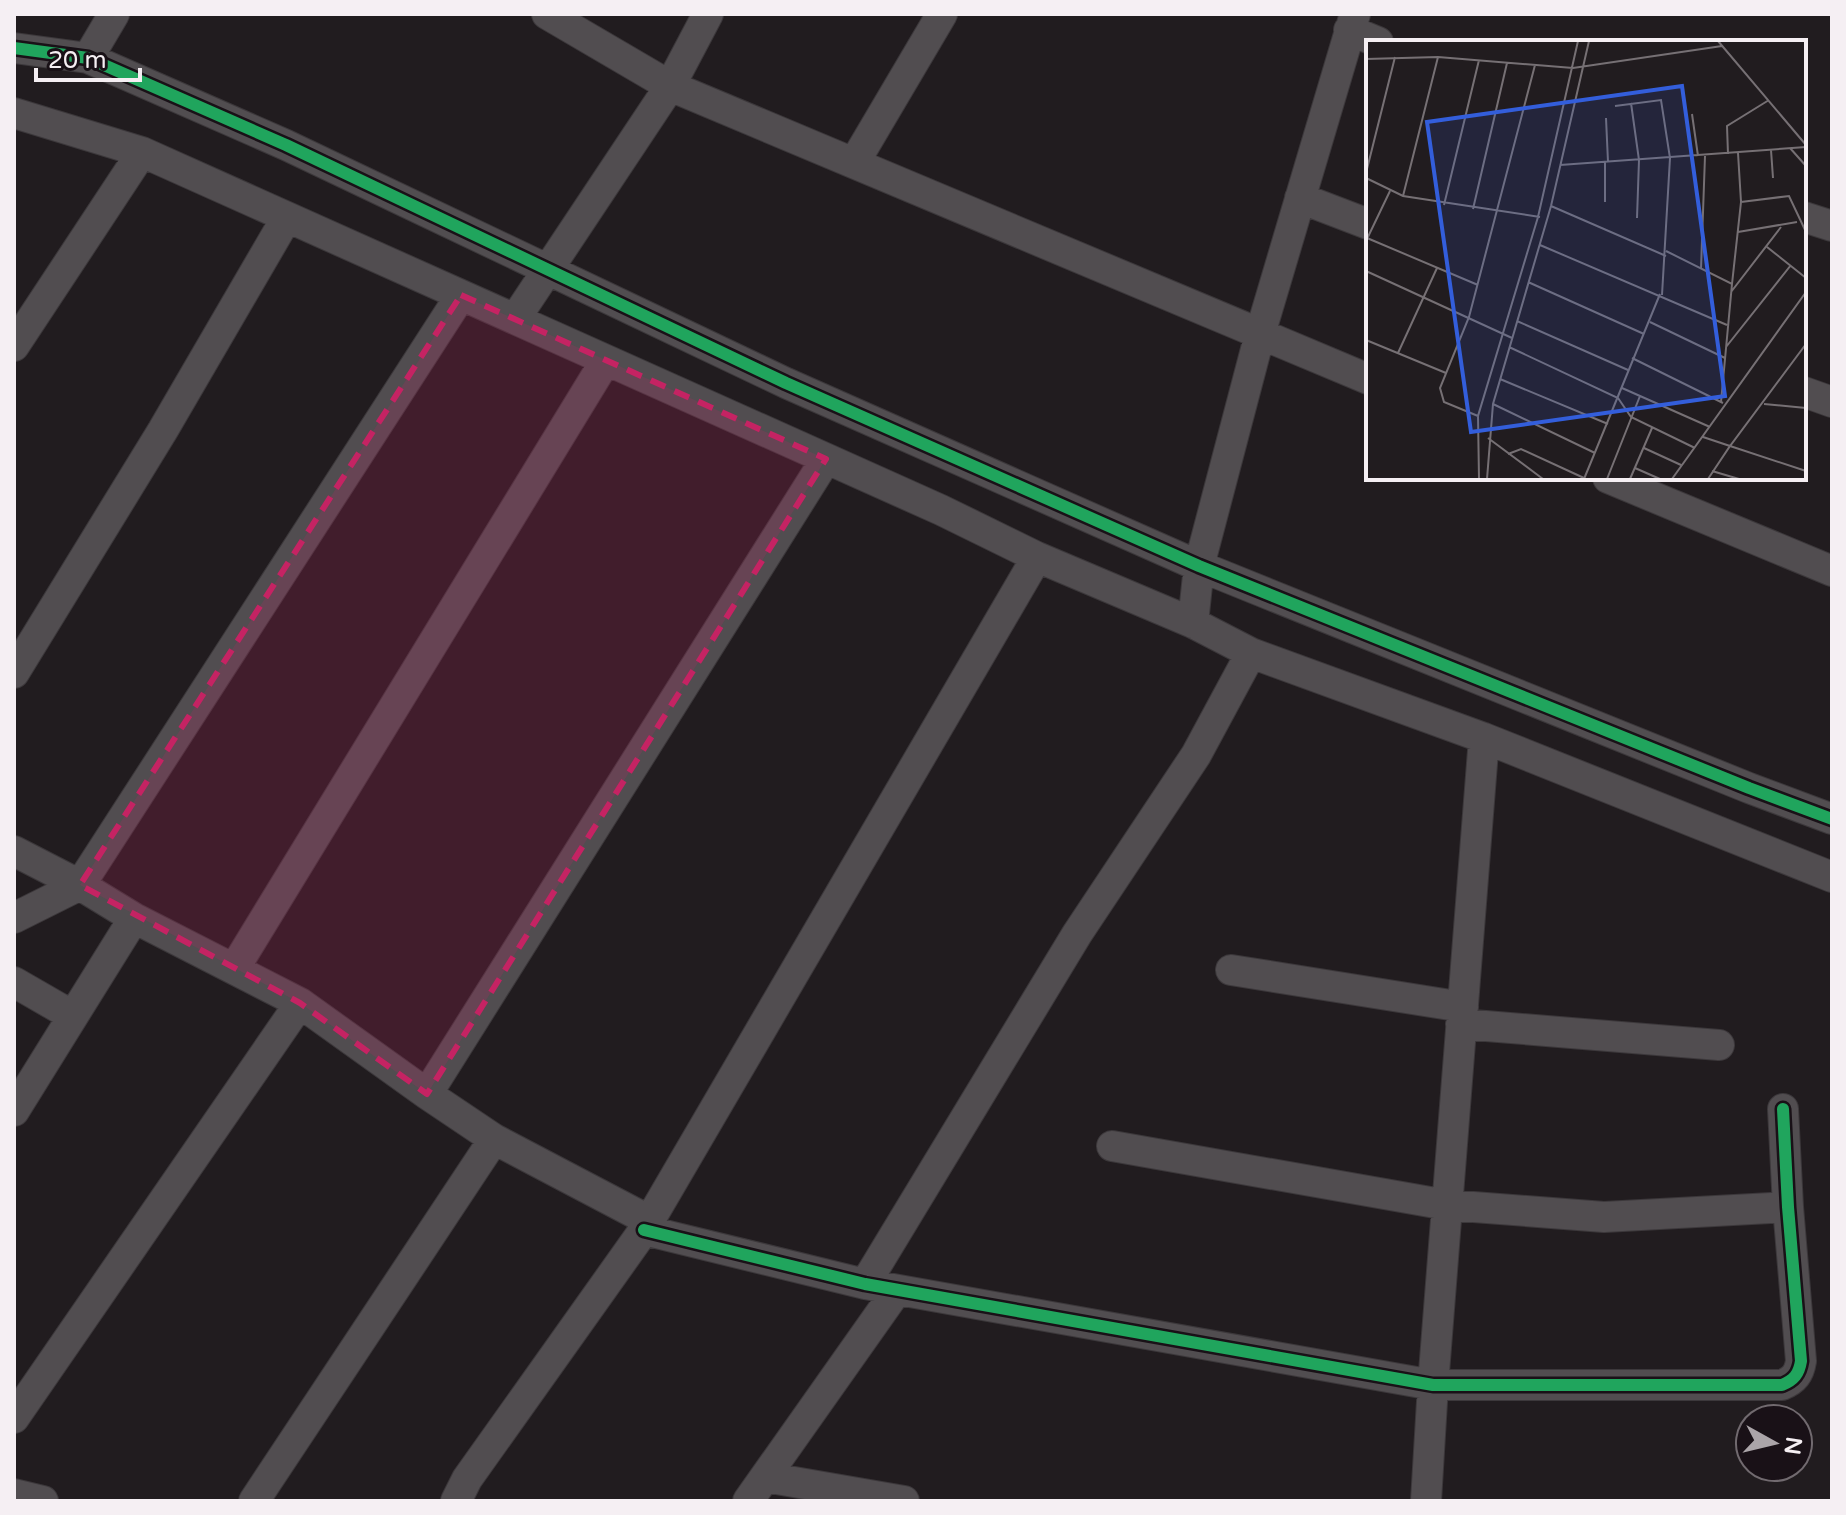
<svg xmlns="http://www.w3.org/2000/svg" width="1846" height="1515" font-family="'Varela Round',sans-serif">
<rect width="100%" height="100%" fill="#211c1f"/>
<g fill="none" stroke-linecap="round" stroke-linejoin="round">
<g stroke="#3c383b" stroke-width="32">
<path id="street" d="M547,14L670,86L1368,379
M1349,30L1378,42
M14,48L88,58L286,145L786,383L1199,566L1749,788L1832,819
M88,58L114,14
M14,113L142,152L941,510L1037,557L1193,623L1251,653L1484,738L1832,877
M854,163L942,14
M1300,198L1368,224
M1804,217L1832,226
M515,319L670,86L708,14
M14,346L142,152
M1804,392L1832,402
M1608,478L1832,571
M1193,623L1199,566L1260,334L1355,14
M14,673L163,430L287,217
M14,851L80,885L134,918L300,1003L427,1094L494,1139L650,1221
M14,918L80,885L461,295
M234,969L606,360
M1231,970L1463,1007
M14,982L73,1016
M1461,1024L1719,1045
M427,1094L826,459
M14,1111L134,918
M1112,1146L1447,1205L1604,1217L1788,1207
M644,1230L865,1284L1433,1385H1782C1794,1380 1799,1374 1801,1361L1788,1207L1783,1109
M865,1284L1077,934L1196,755L1251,653
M14,1418L300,1003
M765,1477L904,1501
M14,1494L43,1501
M254,1501L494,1139
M456,1501L467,1479L644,1230L1037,557
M748,1501L897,1290
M1426,1501L1433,1385L1484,738"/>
</g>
<use href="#street" stroke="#514d50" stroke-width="30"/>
<g stroke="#191117" stroke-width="17">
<path id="cycleway" d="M14,48L88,58L286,145L786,383L1199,566L1749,788L1832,819
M644,1230L865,1284L1433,1385H1782C1794,1380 1799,1374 1801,1361L1788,1207L1783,1109"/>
</g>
<use href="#cycleway" stroke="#20a55d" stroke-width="12"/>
</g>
<path fill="#c52363" fill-opacity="0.2" stroke="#c52363" stroke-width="6" stroke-dasharray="16 10" stroke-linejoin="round" d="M461,295L826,459L427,1094L300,1003L80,885Z"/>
<g transform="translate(1366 40)">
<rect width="440" height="440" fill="#211c1f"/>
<path fill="none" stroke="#767074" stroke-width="2" d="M352,1L440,105M0,19L72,17L207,28L356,6M265,63L273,120L271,178M249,66L295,60L304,118L296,255M326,74L332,116M240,78L242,122M424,108L440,126M405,110L407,138M362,114L361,86L403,60M194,125L440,107M0,133L29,17M0,138L37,156L174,177M37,156L72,17M239,162V122M375,162L423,156L440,192M78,165L113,20M185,166L300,216M107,169L141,23M372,192L431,182M1,198L112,245M0,201L24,151M174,205L361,285M401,207L440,238M300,211L366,244L375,162L372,113M335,229L339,116M0,231L146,298M162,242L278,294M365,252L415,187M151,281L262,330M284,282L359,318M0,300L80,333M143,307L252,358L265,377L329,408M360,307L425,225M32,313L71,228M266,318L357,363M134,339L242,384M256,348L344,387M355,362L366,244M127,364L229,413M398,364L440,368M112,376L78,362L74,348L103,277L169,25M337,397L364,406L440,304M122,398L177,439M278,408L315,425M142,414L155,409L218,438M269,428L294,439M346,431L373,439M113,439L112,376L172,177L212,1M121,439L127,364L185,166L223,1M218,439L294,254M241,439L274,356M264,439L286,388M306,439L440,252M342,439L364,406L440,431"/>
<path fill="#335edb" fill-opacity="0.15" stroke="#335edb" stroke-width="4" d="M316,46L359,356L105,392L61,82Z"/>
<rect width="440" height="440" fill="none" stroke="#f5eff3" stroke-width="4"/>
</g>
<rect width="1846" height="1515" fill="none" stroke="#f5eff3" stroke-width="32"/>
<g transform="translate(1774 1443) rotate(98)"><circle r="38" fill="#191117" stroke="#716a6f" stroke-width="2"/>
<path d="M0-6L14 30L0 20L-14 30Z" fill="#aba5a9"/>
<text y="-12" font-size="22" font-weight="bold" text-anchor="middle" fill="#f5eff3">N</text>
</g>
<path d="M36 68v12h104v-12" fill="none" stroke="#f5eff3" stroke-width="4"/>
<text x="48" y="68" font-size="24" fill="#f5eff3" stroke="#191117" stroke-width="6" paint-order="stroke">20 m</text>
</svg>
